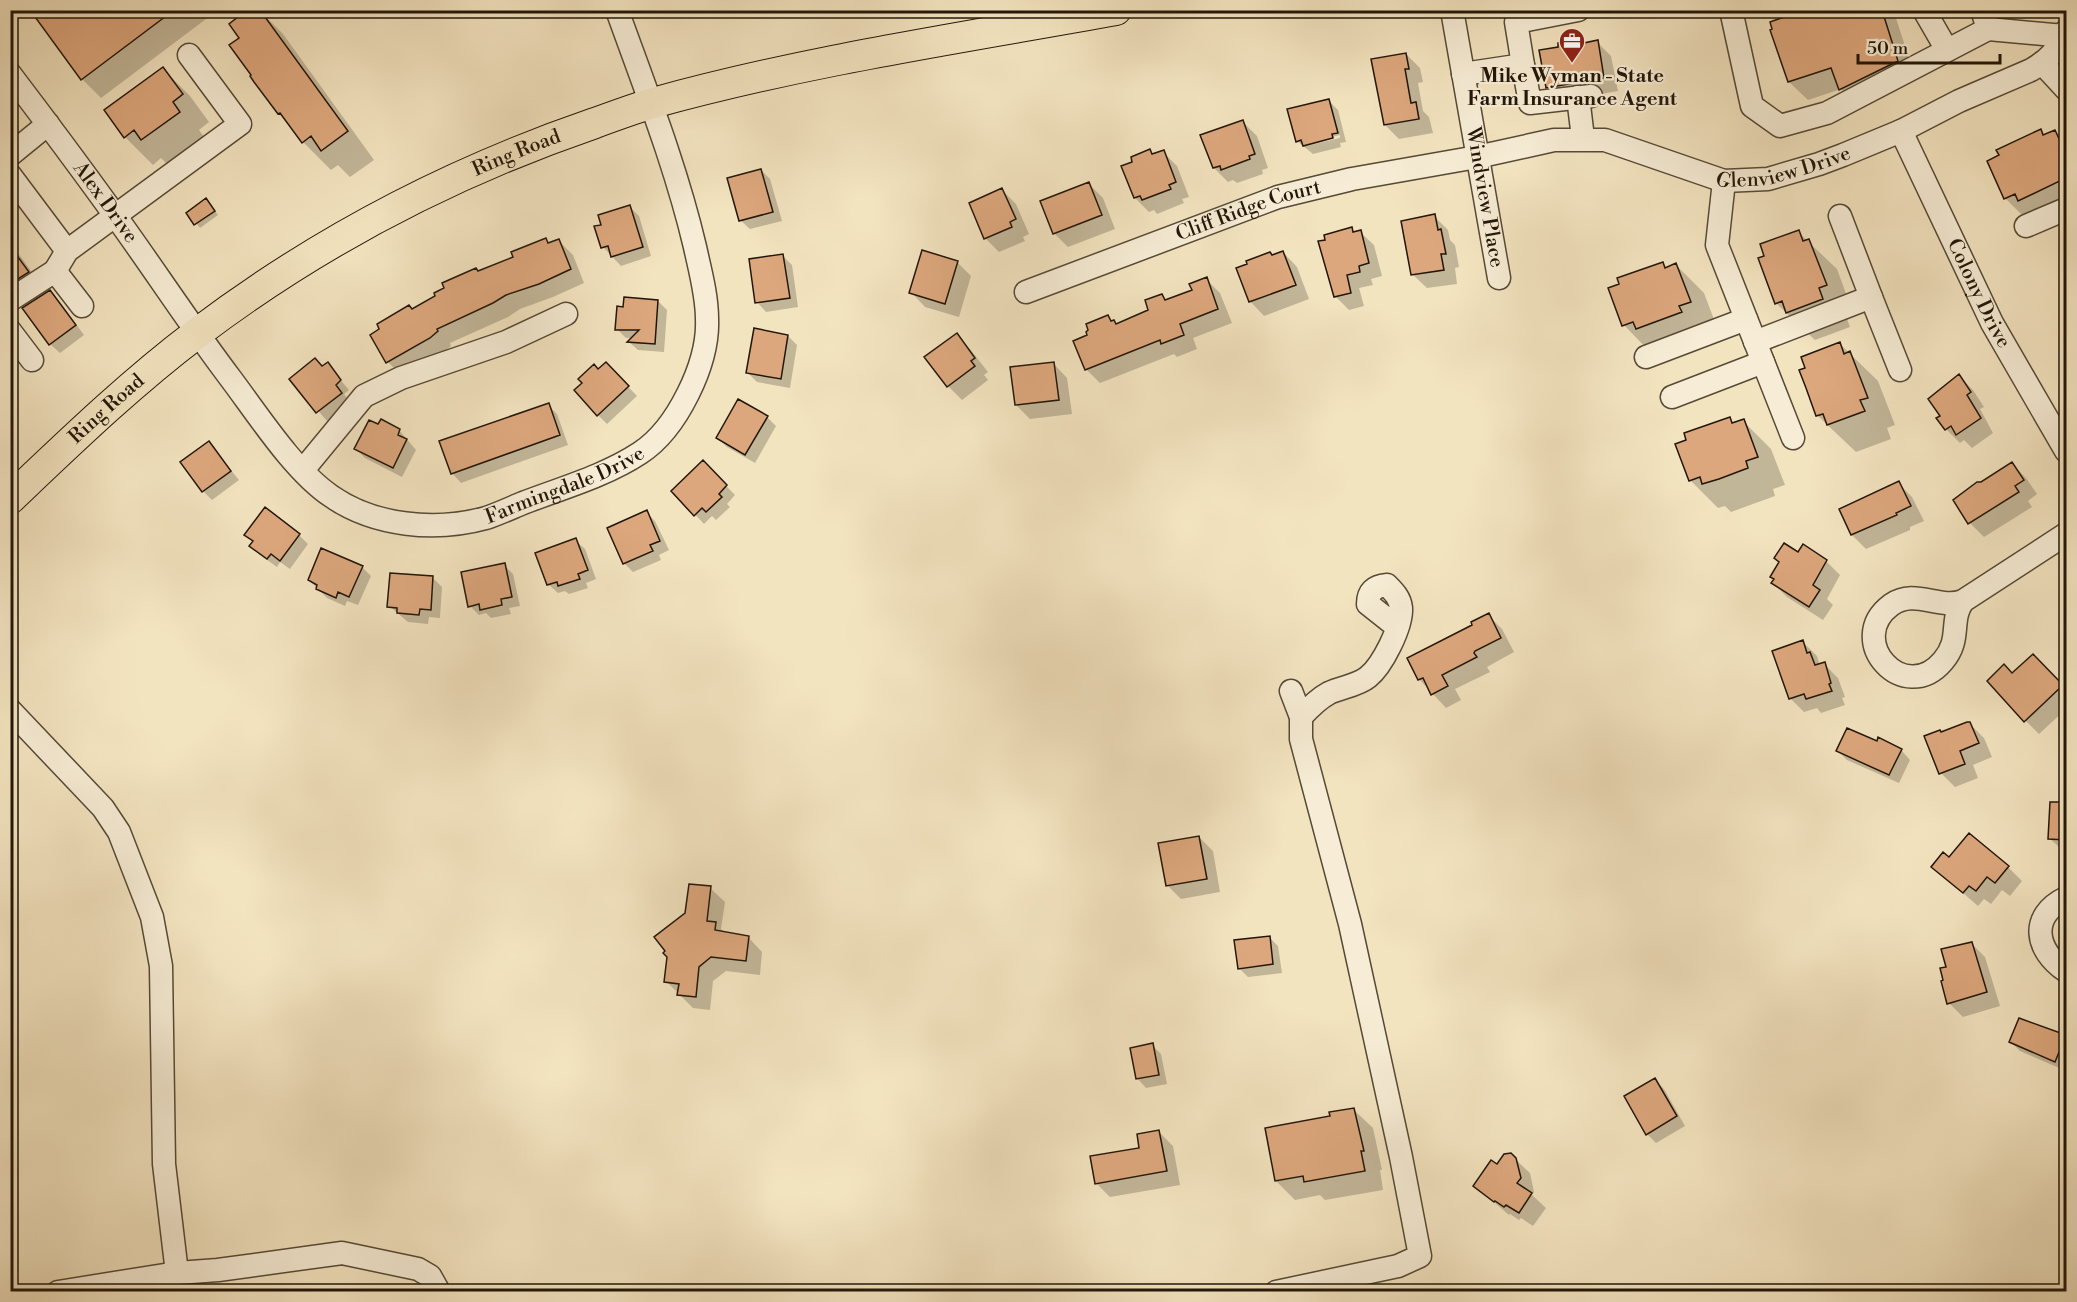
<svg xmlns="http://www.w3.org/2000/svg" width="2077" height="1302" font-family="'Libre Bodoni',serif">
<rect width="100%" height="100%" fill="#f3e4c0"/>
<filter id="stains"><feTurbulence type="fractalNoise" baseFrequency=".00333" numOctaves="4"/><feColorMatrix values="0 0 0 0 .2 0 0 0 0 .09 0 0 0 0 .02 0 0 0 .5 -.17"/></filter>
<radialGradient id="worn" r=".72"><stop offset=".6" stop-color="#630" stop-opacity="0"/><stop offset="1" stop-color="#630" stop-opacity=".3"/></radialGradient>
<path fill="#0003" fill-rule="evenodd" d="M32,10H218L101,98L82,79Z
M259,10L283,34L374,160L350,177L338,165L331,170L303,142L291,125L279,113L231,46L241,38Z
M1808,10H1891L1895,15L1916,80L1859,108L1841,89L1808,100L1789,82Z
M1578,41L1581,45L1597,42L1611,56L1618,91L1561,101L1547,87L1560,48Z
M1406,54L1420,68L1423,82L1418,83L1423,111L1429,117L1433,133L1399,139L1385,125Z
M163,69L190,96L209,122L199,130L207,141L170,167L161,158L153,165L125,137L106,110Z
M1329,101L1338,110L1346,142L1340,143L1341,147L1313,154L1297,141ZM1340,135V138L1306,146L1303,144Z
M1243,122L1257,136L1268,168L1262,170L1263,174L1237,183L1233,180L1228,182L1214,168Z
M2041,130L2046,136L2055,132L2066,143V219L2033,226L2005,198Z
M1150,150L1154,155L1163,152L1177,166L1189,197L1182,199L1184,203L1157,214L1154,210L1149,212L1135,198Z
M761,170L770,179L782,221L750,229L740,220Z
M1089,184L1103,198L1115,229L1068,247L1054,233Z
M1002,190L1016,204L1029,234L1023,237L1025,241L999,252L985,238Z
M210,204L218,215L200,228L188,213Z
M630,207L639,216L651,256L621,266L603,247V226Z
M1434,216L1448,230L1450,240L1455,245L1459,267L1455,268L1457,284L1427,288L1412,274Z
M1352,229L1356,233L1360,232L1374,245L1382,276L1371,279L1373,285L1359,288L1364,306L1349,310L1336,297L1320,242Z
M1798,232L1837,269L1853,313L1846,316L1850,327L1815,340L1776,303L1766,257Z
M545,240L550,244L559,241L573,255L584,283L553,297L520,309L508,317L450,343L451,346L444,352L402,376L388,362L412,311L479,273L515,258Z
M10,242L42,286L10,290Z
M1283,252L1297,267L1309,299L1264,316L1250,301L1273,256Z
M783,256L792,265L798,307L766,312L757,302Z
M957,262L971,276L959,317L925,307L911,292Z
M1662,263L1667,268L1676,265L1704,293L1718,330L1651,353L1624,325L1621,285Z
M1206,279L1220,293L1232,323L1193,338L1197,349L1177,357L1174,354L1100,383L1086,369L1089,336L1108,317L1117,325L1150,311L1162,295L1167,301L1194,291Z
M50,292L59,301L84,335L60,353L50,344Z
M658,301L667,310L664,352L638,350L629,342L633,338H626L617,329Z
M956,335L970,349L988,372L984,375L988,380L962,400L948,386Z
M788,336L797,345L790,388L757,382L748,373Z
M1840,344L1878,381L1895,425L1887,428L1891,439L1856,452L1818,416L1801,371Z
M1053,363L1067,378L1072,414L1030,419L1016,405Z
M327,364L349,390L344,394L350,402L327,421L291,379Z
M615,373L637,396L607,424L598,415Z
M1959,376L1973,390L1984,407L1980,409L1993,433L1972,448L1964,440L1960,443L1946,429L1942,416Z
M548,405L557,414L568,445L461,483L452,473Z
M767,417L776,426L755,463L727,447L718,438Z
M1729,419L1735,424L1743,421L1771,449L1785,485L1773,489L1775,496L1731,512L1725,506L1718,508L1690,480Z
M399,430L416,450L402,477L365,458L356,449Z
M209,443L239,480L212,500L203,491Z
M703,462L735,495L727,504L730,507L716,520L712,516L704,524L673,491Z
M2012,464L2026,478L2037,494L2028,501L2032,507L1984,537L1970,523L1955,501Z
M1898,483L1912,497L1924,521L1910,527V530L1866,549L1852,535L1841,509Z
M646,512L655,521L669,550L659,555L661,560L633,572L624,563Z
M246,535H299L308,544L290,569L280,562L277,567L260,555L251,546L254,542Z
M575,540L585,549L596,579L586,583L588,588L569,594L565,591L558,593L548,584Z
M1798,554L1826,561L1840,575L1827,599L1833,605L1823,620L1787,597L1773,583Z
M504,565L513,574L520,606L509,608L511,614L491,618L486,613L479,615L470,606Z
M362,567L371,576L358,605L347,601L345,606L327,598L309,580Z
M433,578L442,587L440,618L429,617L428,624L408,622L389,606Z
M1488,615L1502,629L1514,652L1487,667L1490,672L1455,689L1461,700L1446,708L1419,679L1474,625Z
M1803,642L1817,656L1819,663L1821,665L1824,664L1838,678L1845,697L1842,698L1845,705L1821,713L1817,708L1804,712L1790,698Z
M2047,670L2066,690V709L2039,734L2025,720L2013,675Z
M1970,724L1984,738L1992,757L1973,765L1978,778L1955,787L1941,773V734Z
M1901,750L1910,760L1899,783L1847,760L1838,751Z
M2065,802H2066V853L2050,839L2062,804Z
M1199,837L1213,851L1220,892L1181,899L1167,885Z
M1949,859L2008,867L2022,881L2010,896L2002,890L1991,904L1984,899L1978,906L1933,867Z
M710,888L725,902L721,929L726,934L748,937L762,952L760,975L726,971L713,981L710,1010L693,1008L666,981L686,914Z
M1269,937L1278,946L1282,973L1248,977L1239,968Z
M1971,943L1985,957L2000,1006L1963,1017L1949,1003L1948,968Z
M2065,1037L2066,1039V1064L2064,1070L2020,1051L2011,1042Z
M1152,1045L1161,1054L1167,1084L1146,1088L1137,1078Z
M1655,1080L1664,1089L1685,1126L1656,1143L1647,1134Z
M1354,1110L1373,1128L1382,1170H1380L1383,1190L1325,1200L1320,1195L1295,1200L1276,1181L1332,1118Z
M1159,1132L1173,1146L1180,1185L1110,1197L1096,1183L1141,1149Z
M1515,1159L1530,1173L1534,1192L1532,1195L1546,1208L1533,1226L1521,1218L1519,1220L1510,1214L1509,1215L1475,1186L1498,1166Z"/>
<path fill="#dda77d" stroke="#221608" stroke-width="1.5" d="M30,10H174L81,80Z
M247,10H260L348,131L321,151L311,136L302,143L280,113L278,114L254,82L250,76L251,75L229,45L239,38L229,24Z
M1803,10H1882L1898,61L1839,90L1831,68L1788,82L1770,30L1772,29L1770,22Z
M1578,40L1579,44L1598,40L1604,78L1546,88L1539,50L1558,47V43Z
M1406,53L1409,69H1405L1411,103L1416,102L1419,119L1384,125L1371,59Z
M163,67L183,94L173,102L180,112L141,140L134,130L124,138L104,110Z
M1329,99L1338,133L1332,134L1333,138L1303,146L1301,140L1296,142L1287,109Z
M1243,120L1255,154L1249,156L1250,159L1221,170L1220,166L1213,168L1200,135Z
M2041,129L2043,135L2055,130L2067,156V171L2061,173L2064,179L2018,201L2015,194L2004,199L1987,161L1999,155L1996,150Z
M1150,149L1152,154L1164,150L1176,182L1169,185L1171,189L1142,200L1140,196L1134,198L1121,166L1132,162L1131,157Z
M761,169L773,212L739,221L727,178Z
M1089,182L1102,215L1053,234L1040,201Z
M1002,188L1016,219L1010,222L1012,227L984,239L969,203Z
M206,198L215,211L194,225L186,213Z
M630,205L643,247L611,257L608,246L601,248L594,226L601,225L598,215Z
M1435,214L1438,230L1441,229L1446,254H1441L1444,270L1411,275L1401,221Z
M1352,227L1353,232L1361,230L1369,263L1359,266L1360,272L1347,275L1351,293L1334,297L1318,241L1325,240L1324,235Z
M1799,230L1803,241L1809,239L1827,285L1819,288L1823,299L1786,313L1782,301L1775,304L1758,258L1764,256L1760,244Z
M546,238L548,243L559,239L571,269L539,284L506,295L493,303L437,329L438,331L430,338L386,363L370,335L379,329L377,324L409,305L412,309L435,296L434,293L444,288L442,283L476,268L478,271L513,257L511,252Z
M10,246L29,272L10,284Z
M922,250L958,261L945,304L909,293Z
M1283,251L1296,285L1249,302L1236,268L1247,264L1246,261L1270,252L1272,255Z
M783,254L790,298L755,303L749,259Z
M1663,262L1665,268L1676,263L1691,302L1679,306L1682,312L1636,329L1633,322L1622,326L1608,288L1619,284L1617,278Z
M1207,277L1218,309L1180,324L1184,335L1161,344L1160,340L1085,370L1073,341L1087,335L1086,332L1088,330L1086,324L1108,315L1111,321L1114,320L1116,324L1148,310L1145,300L1162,294L1165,300L1192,290L1189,284Z
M50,290L76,325L49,345L22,308Z
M624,297L658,300L655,344L627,342L639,330H615L617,306L623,307Z
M754,328L788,335L781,379L746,373Z
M957,333L975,358L971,361L975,366L947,387L924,357Z
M1840,342L1844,354L1850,351L1868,398L1860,400L1865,411L1827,425L1823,414L1816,416L1806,388L1799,370L1805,368L1801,357Z
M315,358L322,366L328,362L341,380L336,385L342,393L316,413L289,379Z
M606,362L629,386L597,416L574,390L582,383L578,379L594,364L598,369Z
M1054,362L1059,400L1015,405L1010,367Z
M1959,374L1971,392L1967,395L1981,418L1956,435L1951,426L1945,430L1936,418L1940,416L1928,399Z
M738,399L768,416L745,455L716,438Z
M549,403L560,435L451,474L439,441Z
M1730,417L1732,423L1744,419L1758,457L1746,461L1748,468L1719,479L1702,484L1700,477L1689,481L1675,444L1686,440L1684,433Z
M381,419L400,429L398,435L407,439L393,468L354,449L369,420L378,424Z
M209,441L231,471L202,492L180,462Z
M703,460L727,485L719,494L722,497L706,512L702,508L694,516L671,491Z
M2012,462L2024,480L2015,486L2019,492L1968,524L1953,500L1977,482H1981Z
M1899,481L1911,506L1896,513L1897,515L1851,535L1839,509Z
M265,507L300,534L280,561L271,554L267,559L249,546L253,541L244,535Z
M647,510L660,541L650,545L653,551L623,564L607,528Z
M576,538L588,570L578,574L580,579L558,586L557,582L547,585L535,553Z
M1784,543L1798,552L1803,544L1827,560L1813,585L1820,590L1809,607L1771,583L1774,579L1770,577L1779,562L1774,558Z
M321,548L363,566L349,597L338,592L336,598L316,589L317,585L308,580Z
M505,563L512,597L501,599L502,605L480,610L479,604L468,607L461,572Z
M390,573L433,576L431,610L420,609L419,615L397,613V608L387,607Z
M1489,613L1501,638L1475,651L1474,653L1477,657L1442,675L1448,686L1431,695L1423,678L1418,680L1407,658L1472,625L1471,622Z
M1803,640L1807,653L1810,652L1815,665L1825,662L1831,683L1829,684L1832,691L1806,699L1804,694L1789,699L1772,651Z
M2033,654L2063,685L2024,722L1987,681L2004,664L2012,673Z
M1967,722H1970L1979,743L1960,751L1965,764L1939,774L1924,736L1940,730L1941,732Z
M1847,728L1877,741L1878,737L1902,749L1889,775L1836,751Z
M2050,802H2067V840L2048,839Z
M1969,833L2009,866L1995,883L1987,877L1976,891L1969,886L1963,893L1931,867L1943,852L1949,857Z
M1199,836L1207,879L1166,886L1158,843Z
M689,884L711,886L707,921L716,922L715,930L749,936L746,961L711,957L699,967L696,997L677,995L679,984L664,982L667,957L663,953L665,951L654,937L685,913Z
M1270,936L1273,964L1238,969L1234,940Z
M1972,942L1987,992L1947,1004L1941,981L1943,980L1940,968L1946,967L1941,949Z
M2019,1018L2066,1035L2055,1062L2009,1042Z
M1153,1043L1159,1075L1136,1079L1130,1048Z
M1655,1078L1677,1116L1646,1135L1624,1096Z
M1354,1108L1364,1151H1361L1365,1171L1304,1182L1303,1176L1275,1181L1265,1128L1330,1116L1329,1112Z
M1159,1130L1167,1171L1095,1184L1090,1156L1139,1148L1137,1134Z
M1511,1153L1516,1158L1521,1178L1517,1183L1532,1193L1519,1213L1506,1205L1504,1207L1495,1201L1494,1202L1473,1186L1491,1160L1497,1164L1504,1154Z"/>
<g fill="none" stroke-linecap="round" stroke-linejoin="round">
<g stroke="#564a36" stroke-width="25">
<g id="minor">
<path id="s1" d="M1452,10L1499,278"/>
<path d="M1731,10L1752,106L1780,126L1827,113L1988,29L1982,10"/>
<path d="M1924,10L1947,50"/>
<path d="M1988,29L2064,36"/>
<path d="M2042,63L2066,89"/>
<path d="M1523,65L1530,103L1591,96"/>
<path id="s2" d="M10,74C45,120 80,167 114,214C154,269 190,325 231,379C258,415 294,471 331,496C374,526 435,532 486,518C498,514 511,508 523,503C562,488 605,476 640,453C677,429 709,363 707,319C707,295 700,270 695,247C676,166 645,88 617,10"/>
<path d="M1463,74L1523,65L1516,22L1578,10"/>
<path d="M1578,97L1583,138"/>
<path id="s3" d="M1901,131L1992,323L2066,451"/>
<path d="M10,155L48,124"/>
<path d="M10,175L67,251"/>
<path d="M1724,181L1717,245L1793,438"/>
<path d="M1840,216L1871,297"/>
<path d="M2026,226L2066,209"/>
<path d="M55,271L82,306"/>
<path id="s4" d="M1026,292L1278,197L1352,179L1477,157L1554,140H1605L1724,181L1768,179L1819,164L1843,155L1901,131L1959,101L2031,70C2052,58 2055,51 2066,31"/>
<path d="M10,300L55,271L67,251L240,124L189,55"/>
<path d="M10,331L32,360"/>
<path d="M1755,342L1871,297L1900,370"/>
<path d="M1646,357L1746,319"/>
<path d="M1672,397L1763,362"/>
<path d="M303,470L364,396L401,378L506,342L566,314"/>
<path d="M1963,601C1949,621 1962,639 1943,661C1904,707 1844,640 1891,605C1915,588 1939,610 1963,601L2066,534"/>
<path d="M10,710L103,808L119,832L152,917L161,966L164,1164L177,1273L218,1270L342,1253L418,1269L430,1276L439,1292"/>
<path d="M1301,717C1310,707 1318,699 1329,693C1341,687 1357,686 1368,677C1382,666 1402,627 1401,608C1400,598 1394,592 1387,585C1374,586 1368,592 1368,604L1397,627"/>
<path d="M2066,898C2029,916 2035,950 2066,971"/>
<path d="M58,1292L177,1273"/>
<path d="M1276,1292L1398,1266L1420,1256L1401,1157L1350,924L1301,739V717L1291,691"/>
</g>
</g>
<g stroke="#221608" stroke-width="32">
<g id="major">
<path id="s5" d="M10,499C70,442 130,384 196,334C316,243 452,172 595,123C614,116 633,109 653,103C804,61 961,38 1116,10"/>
</g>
</g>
<use href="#minor" stroke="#f7edd6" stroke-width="22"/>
<use href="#major" stroke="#f3e4c0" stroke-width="30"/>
</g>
<defs>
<g id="office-pin" transform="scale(1.35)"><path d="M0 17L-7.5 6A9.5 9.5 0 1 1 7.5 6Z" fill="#8f2418" stroke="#f7edd6"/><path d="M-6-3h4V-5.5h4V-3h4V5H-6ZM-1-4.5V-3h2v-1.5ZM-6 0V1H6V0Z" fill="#fff"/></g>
</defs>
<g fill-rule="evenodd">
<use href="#office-pin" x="1572" y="41"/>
</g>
<g text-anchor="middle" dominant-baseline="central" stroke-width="4.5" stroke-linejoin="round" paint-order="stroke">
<g font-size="20" font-weight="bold" fill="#221608" stroke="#f7edd6">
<text x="1572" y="76">Mike Wyman - State<tspan x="1572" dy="23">Farm Insurance Agent</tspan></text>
</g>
<g font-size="20" fill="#221608" stroke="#f7edd6">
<text stroke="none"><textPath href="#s5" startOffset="618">Ring Road</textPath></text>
<text stroke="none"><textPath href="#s4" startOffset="789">Glenview Drive</textPath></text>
<text stroke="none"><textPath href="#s1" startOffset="190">Windview Place</textPath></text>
<text stroke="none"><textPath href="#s2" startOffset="160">Alex Drive</textPath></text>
<text stroke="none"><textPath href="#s4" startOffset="237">Cliff Ridge Court</textPath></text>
<text stroke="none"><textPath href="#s3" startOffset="180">Colony Drive</textPath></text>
<text stroke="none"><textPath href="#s5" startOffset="132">Ring Road</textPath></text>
<text stroke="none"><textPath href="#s2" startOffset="778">Farmingdale Drive</textPath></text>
</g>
</g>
<rect width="2077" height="1302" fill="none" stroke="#f3e4c0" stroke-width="36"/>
<rect x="12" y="12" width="2053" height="1278" fill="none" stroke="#221608" stroke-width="3"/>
<rect x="18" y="18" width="2041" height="1266" fill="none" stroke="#221608" stroke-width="1.5"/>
<path d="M1858 54v9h142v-9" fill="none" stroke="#221608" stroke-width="3"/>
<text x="1867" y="54" font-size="18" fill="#221608" stroke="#f7edd6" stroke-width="4.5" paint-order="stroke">50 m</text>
<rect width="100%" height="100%" filter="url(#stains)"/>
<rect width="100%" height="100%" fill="url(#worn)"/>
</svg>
